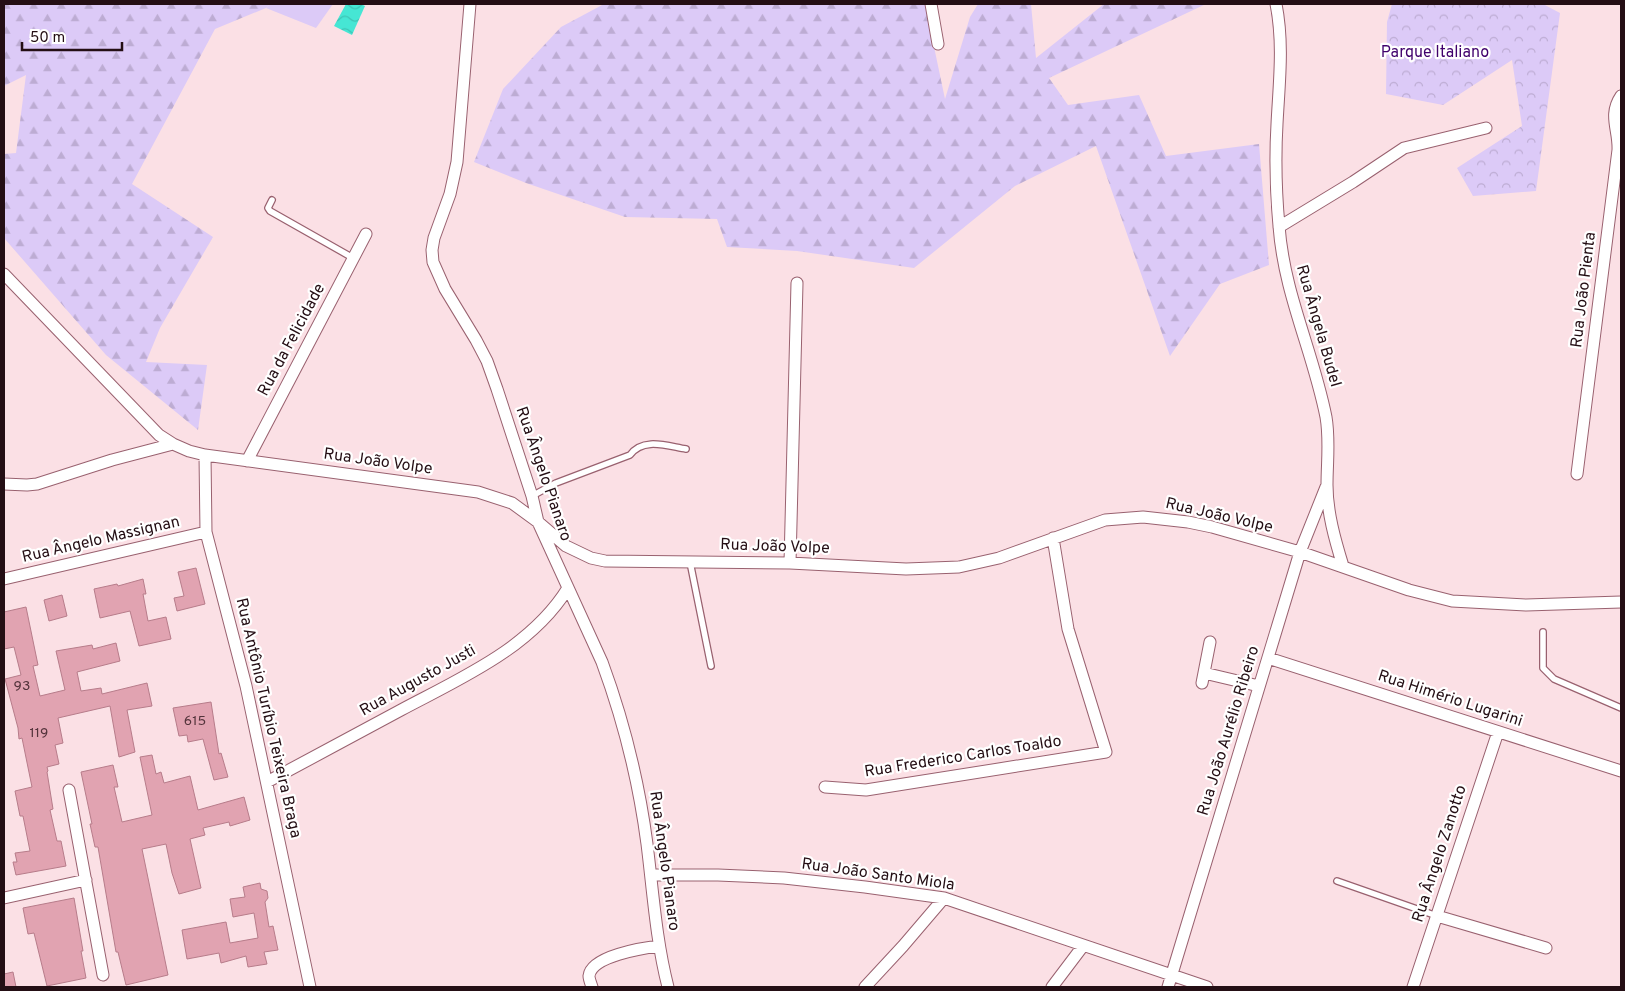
<svg xmlns="http://www.w3.org/2000/svg" width="1625" height="991" font-family="Overpass,sans-serif">
<defs>
<pattern id="forest-firs" width="22" height="20" patternUnits="userSpaceOnUse" patternTransform="scale(1.25)"><rect width="22" height="20" fill="#dccaf7"/><path d="M5 1l3.5 6h-7zM16 11l3.5 6h-7z" fill="#bdacd3"/></pattern>
<pattern id="park-crowns" width="20" height="18" patternUnits="userSpaceOnUse" patternTransform="scale(1.25)"><rect width="20" height="18" fill="#dccaf7"/><path d="M2 6a3 3 0 1 1 6 0M12 15a3 3 0 1 1 6 0" fill="none" stroke="#bdacd3"/></pattern>
<pattern id="water-waves" width="16" height="10" patternUnits="userSpaceOnUse" patternTransform="scale(1.25)"><rect width="16" height="10" fill="#46e6d4"/><path d="M0 5q4-4 8 0t8 0" fill="none" stroke="#3dc4b5"/></pattern>
</defs>
<rect width="100%" height="100%" fill="#fbe0e5"/>
<path fill="url(#forest-firs)" d="M4,4H270L266,8L215,29L132,184L213,237L160,328L146,362L207,365L198,430L106,355L4,238V154L16,153L26,75L4,86Z
M604,4H925L945,99L970,17L978,4H1031L1036,58L1104,4H1206L1049,78L1068,105L1139,95L1166,156L1259,144L1269,265L1220,284L1170,356L1096,146L1015,186L914,268L797,251L727,247L717,219L625,217L526,183L474,162L503,89L561,27Z"/>
<path fill="url(#park-crowns)" d="M1392,4H1543L1560,13L1536,191L1473,196L1457,168L1522,126L1512,60L1443,105L1386,94L1387,22Z"/>
<path fill="#dccaf7" d="M270,4H333L316,28L266,8Z"/>
<path fill="url(#water-waves)" d="M346,4H361L365,6L352,35L334,26Z"/>
<path fill="#e1a3b1" stroke="#b77c8a" d="M196,568L205,604L177,611L174,598L184,596L178,572Z
M143,579L146,594H143L148,621L166,617L171,639L139,646L130,611L100,618L94,589L117,584L118,586Z
M62,595L67,616L49,621L44,600Z
M26,607L38,665L33,666L40,696L65,690L56,651L92,645L93,649L116,643L120,661L77,672L81,691L101,688L102,694L147,683L152,706L127,710L135,752L119,757L110,706L58,718L63,743L55,745L59,764L47,767L48,771L47,772L53,809L50,810L57,841H61L66,866L16,875L13,862H17L15,853L30,851L23,816H20L15,791L32,787L22,738L19,739L18,728L5,679L21,675L14,647L4,649V612Z
M211,702L219,754L221,753L228,777L214,780L203,739L188,742L187,735L179,736L173,708Z
M152,755L156,774L161,772L164,783L190,776L198,810L244,797L250,820L230,826L229,822L203,828L205,835L190,839L201,888L179,894L172,873L166,844L142,849L168,975L126,985L118,952H116L98,847H95L90,824H92L81,772L113,765L118,787H114L122,822L152,815L140,757Z
M260,883L261,889L267,891L268,898L265,902L269,927L273,926L278,950L264,952L267,964L248,967L246,956L221,963L219,953L187,959L182,930L226,922L230,943L258,938L254,913L233,917L230,899L245,897L243,887Z
M74,898L83,951H81L86,978L47,986L34,933L28,934L23,908Z
M13,972L16,987H4V974Z"/>
<g fill="none" stroke-linecap="round" stroke-linejoin="round">
<g stroke="#99616f" stroke-width="8">
<path id="service" d="M272,200L268,208L270,211L353,258
M532,496L556,483L630,455C643,437 667,446 686,449
M690,562L711,666
M1543,632V668L1554,679L1621,708
M1337,881L1437,916"/>
</g>
<g stroke="#99616f" stroke-width="13">
<path id="minor" d="M470,4L457,162L450,194L434,238L432,250L433,262L445,289L476,340L487,361L497,389L532,496L538,522L602,662C623,719 639,783 647,844C653,892 656,940 668,987
M931,4L938,44
M1276,4C1284,44 1279,84 1277,124C1275,158 1276,193 1279,226C1284,294 1313,351 1326,417C1330,440 1327,462 1327,485C1327,512 1335,540 1343,566
M1279,227L1353,182L1404,148L1486,128
M4,274L159,435L173,444L189,451L205,455L478,492L512,503L538,522L566,546L591,558L605,561L790,563L906,569L959,567L999,558L1105,520L1143,517L1188,522L1212,527L1300,552L1409,590L1452,601L1526,605L1621,602
M205,455L206,532L246,686L310,987
M247,461L366,234
M1577,474L1618,150C1619,130 1608,115 1621,96
M4,484L27,485L37,484L112,460L173,444
M790,563L797,283
M4,579L206,532
M1268,658L1621,771
M1204,673L1259,686
M1202,683L1210,642
M267,782C312,758 356,734 401,710C461,678 531,648 568,588
M825,787L866,790L1106,752L1068,629L1053,538
M69,790L103,975
M651,875H718L784,878L865,887L944,898L1207,987
M4,898L86,880
M1437,916L1546,948
M592,987C591,984 589,979 589,976C591,956 643,948 659,946
M865,987L903,946L944,898
M1052,987L1083,946
M1168,987L1300,552L1326,487
M1413,987L1498,732"/>
</g>
<use href="#service" stroke="#fff" stroke-width="5.5"/>
<use href="#minor" stroke="#fff" stroke-width="11"/>
</g>
<g text-anchor="middle" dominant-baseline="central" stroke-width="4.5" stroke-linejoin="round" paint-order="stroke">
<g font-size="14" fill="#53333b">
<text x="22" y="686">93</text>
<text x="195" y="721">615</text>
<text x="39" y="733">119</text>
</g>
<g font-size="16" fill="#40016c" stroke="#fff">
<text x="1435" y="53">Parque Italiano</text>
</g>
<g font-size="16" fill="#240e14" stroke="#fff">
<text transform="translate(1584 290) rotate(-83)">Rua João Pienta</text>
<text transform="translate(1318 326) rotate(74)">Rua Ângela Budel</text>
<text transform="translate(292 340) rotate(-62)">Rua da Felicidade</text>
<text transform="translate(378 462) rotate(8)">Rua João Volpe</text>
<text transform="translate(543 474) rotate(71)">Rua Ângelo Pianaro</text>
<text transform="translate(1219 516) rotate(13)">Rua João Volpe</text>
<text transform="translate(101 540) rotate(-13)">Rua Ângelo Massignan</text>
<text transform="translate(775 547) rotate(2)">Rua João Volpe</text>
<text transform="translate(418 681) rotate(-29)">Rua Augusto Justi</text>
<text transform="translate(1450 699) rotate(18)">Rua Himério Lugarini</text>
<text transform="translate(268 718) rotate(77)">Rua Antônio Turíbio Teixeira Braga</text>
<text transform="translate(1229 731) rotate(-73)">Rua João Aurélio Ribeiro</text>
<text transform="translate(963 757) rotate(-9)">Rua Frederico Carlos Toaldo</text>
<text transform="translate(1440 854) rotate(-72)">Rua Ângelo Zanotto</text>
<text transform="translate(664 861) rotate(82)">Rua Ângelo Pianaro</text>
<text transform="translate(878 875) rotate(8)">Rua João Santo Miola</text>
</g>
</g>
<rect width="1625" height="991" fill="none" stroke="#240e14" stroke-width="10"/>
<path d="M22 42v8h100v-8" fill="none" stroke="#240e14" stroke-width="2.5"/>
<text x="30" y="42" font-size="15" fill="#240e14" stroke="#ffffff" stroke-width="4" paint-order="stroke">50 m</text>
</svg>
